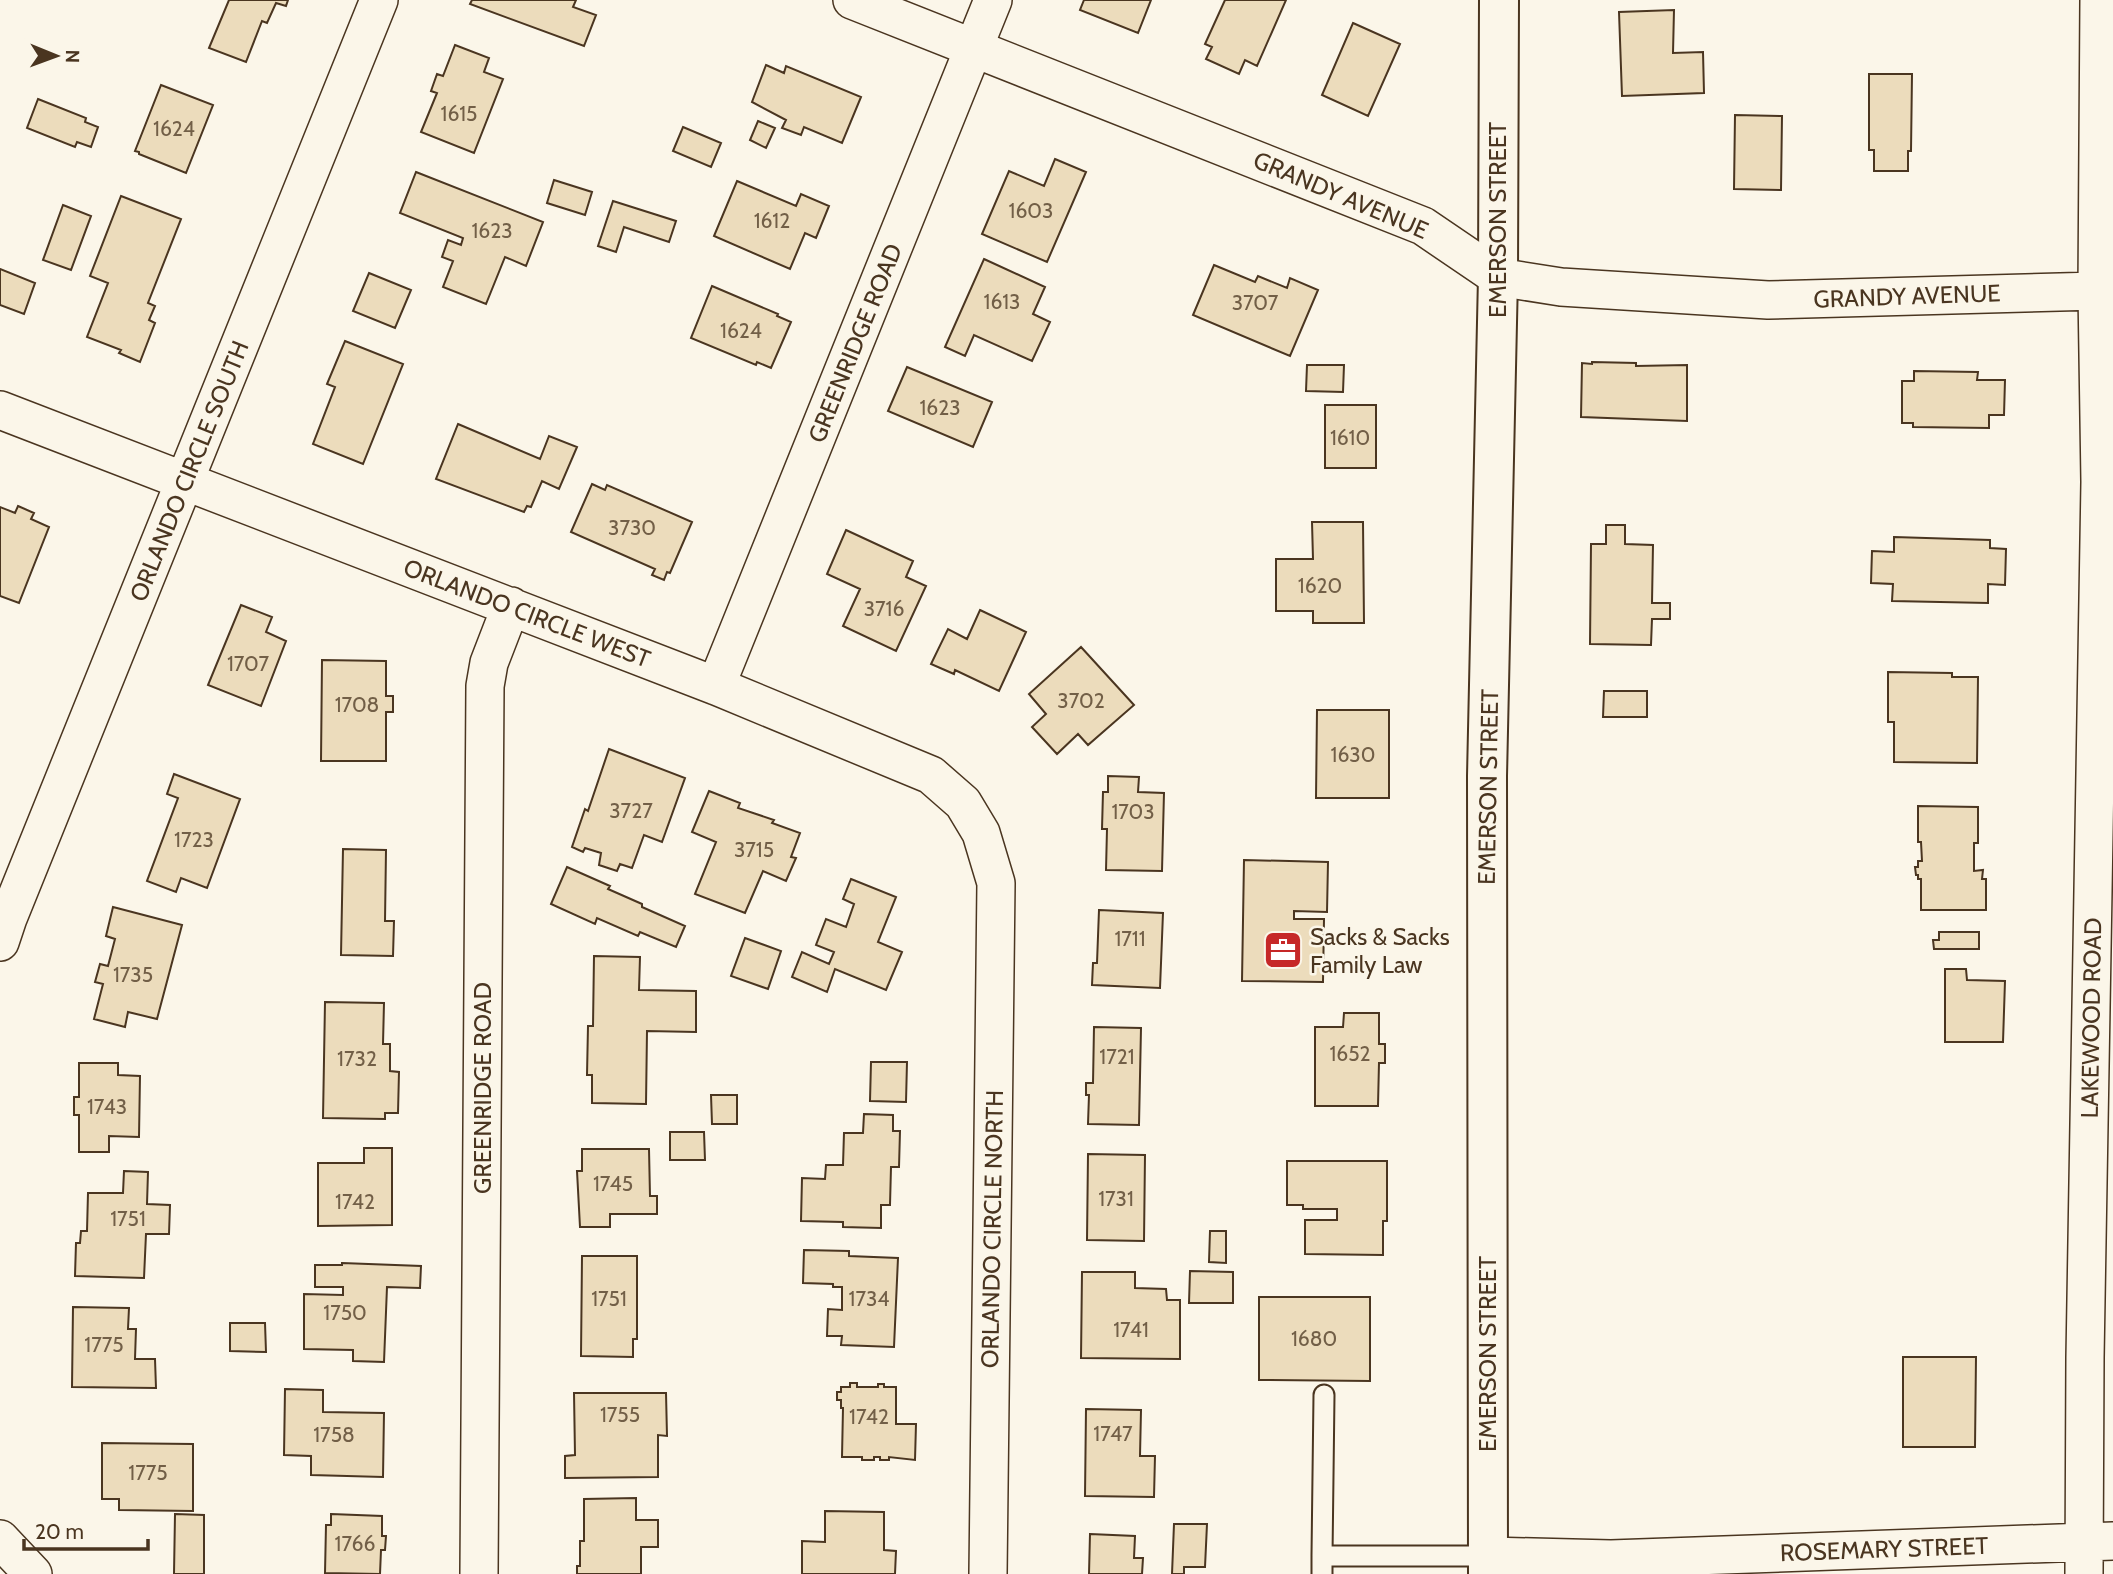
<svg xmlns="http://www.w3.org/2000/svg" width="2113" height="1574" font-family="Cabin,sans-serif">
<rect width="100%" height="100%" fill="#fbf6e9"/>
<path fill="#ecdcbc" stroke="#4a3520" stroke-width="2" d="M229,0H288L286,6L276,3L267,23L262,21L246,62L209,48Z
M472,0H576L573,7L596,15L584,46L470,4Z
M1084,0H1151L1138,33L1080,10Z
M1225,0H1286L1257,66L1245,60L1239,74L1206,59L1212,47L1205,44Z
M1674,10L1673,53L1703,52L1704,93L1622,96L1619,12Z
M1353,23L1400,44L1368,116L1322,95Z
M455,45L489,58L484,72L503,79L474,153L421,132L437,93L431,91L437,74L443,76Z
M766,65L784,73L786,66L861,97L842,143L804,127L801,135L782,128L786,120L752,102Z
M1869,74H1912L1911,151H1908V171H1874V150H1869Z
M161,85L213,105L186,173L139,154V152L135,151Z
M38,99L86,118L85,122L98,127L91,147L77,142L75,147L27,128Z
M1735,115L1782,116L1781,190L1734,189Z
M758,121L775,128L766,148L750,140Z
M683,127L721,143L711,167L673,151Z
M1055,159L1086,172L1047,262L982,234L1009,171L1044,186Z
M416,172L543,222L526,266L505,257L486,304L443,287L453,261L442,257L448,240L461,245L463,238L400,213Z
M554,180L592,192L585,215L547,203Z
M737,181L796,206L801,194L829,206L816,238L805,233L790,269L714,236Z
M121,196L181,219L148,303L155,306L149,320L155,323L140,362L119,353L121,350L87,337L108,283L90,276Z
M613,201L676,221L669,242L624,227L616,252L598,246Z
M63,205L91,216L71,270L43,260Z
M984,259L1045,287L1033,314L1050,322L1032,361L974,335L965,356L945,347Z
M1214,265L1255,282L1258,276L1287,288L1290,278L1318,290L1290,356L1193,315Z
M0,269L35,283L24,314L0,305Z
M369,273L411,290L395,328L353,311Z
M712,286L778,314L777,316L791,322L771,368L757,362L756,365L691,338Z
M345,341L403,364L363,464L313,444L335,387L327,384Z
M1592,362L1636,363V366L1687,365V421L1581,417L1582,363L1592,364Z
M1307,365H1344L1343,392L1306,391Z
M907,367L992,402L973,447L888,411Z
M1914,371L1978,372L1977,380H2005L2004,415H1989V428L1913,427V423H1902V381H1914Z
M1325,405H1376V468H1325Z
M458,424L540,459L549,436L577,447L559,489L542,481L531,507L527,506L524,512L436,479Z
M592,484L605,490L607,485L692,522L670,573L667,572L664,580L652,575L655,569L571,532Z
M18,506L34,513L31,519L49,527L19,603L0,596V507L15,513Z
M1312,522H1363L1364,623H1313V611H1276V559H1313Z
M1606,525H1625V544L1653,545L1652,603H1670V619H1652L1651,645L1590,644L1591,544H1606Z
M846,530L913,561L906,577L926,586L896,651L843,626L860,589L827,574Z
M1894,537L1990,540V548L2006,549L2005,585L1988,584V603L1892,601L1893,584L1871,583L1872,551L1894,552Z
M241,605L272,617L266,632L286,641L261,706L208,685Z
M980,610L1026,632L999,691L955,670L954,674L931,664L948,629L967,639Z
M1081,647L1134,705L1088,745L1078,734L1057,754L1032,727L1046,714L1029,694Z
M322,660L386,661V696H393V712H386V761H321Z
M1888,672L1952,673V677H1978L1977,763L1894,762V722H1888Z
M1604,691H1647V717H1603Z
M1317,710H1389V798H1316Z
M609,749L685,778L662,842L644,835L632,868L620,864L617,871L599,865L601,853L585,848L583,852L572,847L585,809L588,811Z
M174,774L240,799L207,888L181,878L176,892L147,881L178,798L167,794Z
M1108,776L1139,777L1138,792L1164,793L1162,871L1106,870L1107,829H1102L1103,792H1108Z
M709,791L740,803L738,808L774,820L772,823L800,833L791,857L796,858L786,881L763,871L745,913L695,894L716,842L692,832Z
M1918,806L1978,807V843H1974V871L1983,870L1982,879H1986V910H1921V879H1918V875H1916L1915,867H1918V861H1922L1921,842H1918Z
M343,849L386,850L385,921H394L393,956L341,955Z
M1244,860L1328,862L1327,912L1294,911V919H1324L1323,982L1242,981Z
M567,867L610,886L608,889L642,904V907L685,926L676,947L640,932L638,936L597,918L595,924L551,904Z
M851,879L896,897L878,942L902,952L886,990L835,969L827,992L792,977L802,952L829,964L834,952L816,945L826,919L846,927L854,904L843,899Z
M113,907L182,925L157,1019L128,1012L125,1027L94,1019L103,984L95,982L100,964L108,966L115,939L106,936Z
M1099,910L1163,913L1160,988L1092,985L1093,963H1097Z
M1939,932H1979V949H1934L1933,940H1939Z
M745,938L781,951L768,989L731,976Z
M594,956L640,957L639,990L696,991V1032L647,1031L646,1104L592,1103V1075H587L588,1026H593Z
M1945,969H1966L1967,980L2005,981L2003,1042H1945Z
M325,1002L384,1003L383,1044H390V1071L399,1072L398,1113H385V1119L323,1118Z
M1344,1013H1379V1044H1385V1063H1379L1378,1106H1315V1027H1343Z
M1094,1027L1141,1028L1139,1125L1088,1124L1089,1095H1086V1083H1093Z
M871,1062H907L906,1102L870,1101Z
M79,1063H118V1075L140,1076L139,1137L109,1136V1152H79V1115H74V1097H79Z
M711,1095H737V1124H712Z
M864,1114L893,1115V1131H900L899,1167H891L890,1205H881V1228L843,1227V1222L801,1221L802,1178L825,1179L826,1165H843L844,1133H863Z
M670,1132H704L705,1160H670Z
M364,1148H392V1225L318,1226V1163H364Z
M582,1149H649L650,1196H657V1214H610V1227H580L577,1171H582Z
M1088,1154L1145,1155L1144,1241L1087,1240Z
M1287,1161H1387V1221H1383V1255L1305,1254V1220H1337V1209H1303V1205H1287Z
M124,1171L148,1172L147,1204L170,1205L169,1234H146L144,1278L75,1276L76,1243H80L81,1231H87L88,1193H123Z
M1210,1231H1226V1263L1209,1262Z
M804,1250L849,1251V1256L898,1258L894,1347L841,1345L842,1336H827L828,1309L842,1310V1287H833V1284L803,1283Z
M582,1256H637V1339H633V1357L581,1356Z
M342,1263L421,1266L420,1288L387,1287L384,1362L353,1361V1350L304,1349V1294L343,1295V1287H315V1265H342Z
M1190,1271L1233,1272V1303H1189Z
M1082,1272H1135V1288L1166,1289L1167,1300H1180V1359L1081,1358Z
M1259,1297H1370V1381L1259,1380Z
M73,1307L129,1308L128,1329H136L135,1359H155L156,1388L72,1387Z
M230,1323H265L266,1352L230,1351Z
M1903,1357H1976L1975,1447H1903Z
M850,1383H857V1387H878V1384H884V1387H896V1424H916L915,1460L889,1457V1460H880V1457H874V1460H862V1457H842L843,1408H841V1400H837V1392H841V1387H850Z
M285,1389L323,1390V1412L384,1413L383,1477L311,1475V1456L284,1455Z
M574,1393H666L667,1436L658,1435V1477L565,1478V1456L575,1455Z
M1086,1409L1141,1410L1140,1456H1155L1154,1497L1085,1496Z
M102,1443L193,1444V1511L119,1510V1499H102Z
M636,1498V1520H658V1547H641V1574H577V1566H580V1541H584V1499Z
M825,1511L884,1512V1550L896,1551L895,1574H802V1541L825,1542Z
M175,1514L204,1515V1574H174Z
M331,1514L382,1516V1536H386L385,1550H381L380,1574L325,1573L326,1525H331Z
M1174,1524H1207L1205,1567H1184V1574H1172Z
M1090,1534L1135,1536L1134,1558H1143L1142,1574H1089Z"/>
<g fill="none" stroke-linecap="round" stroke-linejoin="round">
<g stroke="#4a3520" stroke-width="23">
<path id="service" d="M1322,1556L1324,1395
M1322,1574V1556H1488"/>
</g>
<g stroke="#4a3520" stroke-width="40">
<path id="minor" d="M852,0L1423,226L1498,277L1561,287L1768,300L2097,291
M0,410L716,686L931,775L963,803L981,833L996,883L988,1574
M716,686L993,0
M0,942L8,918L379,0
M0,1539L33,1574
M1488,1556L1611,1559L2113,1541
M479,1574L485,686L489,663L511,606
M2084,1574L2085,1358L2100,482L2097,291L2099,0"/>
</g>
<g stroke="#4a3520" stroke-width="42">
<path id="primary" d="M1488,1574L1487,776L1498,277L1499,0"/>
</g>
<use href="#service" stroke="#fbf6e9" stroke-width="19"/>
<use href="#minor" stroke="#fbf6e9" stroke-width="37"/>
<use href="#primary" stroke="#fbf6e9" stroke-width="38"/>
</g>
<defs>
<g id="office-square" transform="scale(2.0125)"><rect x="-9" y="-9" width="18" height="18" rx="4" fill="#c62828" stroke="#fbf6e9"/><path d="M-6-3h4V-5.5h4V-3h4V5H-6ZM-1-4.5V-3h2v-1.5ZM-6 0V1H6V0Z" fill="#fff"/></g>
</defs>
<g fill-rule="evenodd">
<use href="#office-square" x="1283" y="950"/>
</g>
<g text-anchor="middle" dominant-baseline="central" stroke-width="5" stroke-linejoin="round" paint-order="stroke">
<g font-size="21" fill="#725f47">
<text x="459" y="113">1615</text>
<text x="174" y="128">1624</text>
<text x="1031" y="210">1603</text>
<text x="772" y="220">1612</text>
<text x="492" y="230">1623</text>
<text x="1002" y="301">1613</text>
<text x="1255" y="302">3707</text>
<text x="741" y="330">1624</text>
<text x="940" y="407">1623</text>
<text x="1350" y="437">1610</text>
<text x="632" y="527">3730</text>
<text x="1320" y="585">1620</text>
<text x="884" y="608">3716</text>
<text x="248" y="663">1707</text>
<text x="1081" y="700">3702</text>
<text x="357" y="704">1708</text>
<text x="1353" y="754">1630</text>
<text x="631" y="810">3727</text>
<text x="1133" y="811">1703</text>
<text x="194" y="839">1723</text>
<text x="754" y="849">3715</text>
<text x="1130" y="938">1711</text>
<text x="133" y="974">1735</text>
<text x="1350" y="1053">1652</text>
<text x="1117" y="1056">1721</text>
<text x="357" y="1058">1732</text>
<text x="107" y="1106">1743</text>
<text x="613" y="1183">1745</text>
<text x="1116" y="1198">1731</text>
<text x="355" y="1201">1742</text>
<text x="128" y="1218">1751</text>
<text x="609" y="1298">1751</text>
<text x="869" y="1298">1734</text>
<text x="345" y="1312">1750</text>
<text x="1131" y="1329">1741</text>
<text x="1314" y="1338">1680</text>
<text x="104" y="1344">1775</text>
<text x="620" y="1414">1755</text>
<text x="869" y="1416">1742</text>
<text x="1113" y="1433">1747</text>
<text x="334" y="1434">1758</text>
<text x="148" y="1472">1775</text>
<text x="355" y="1543">1766</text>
</g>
<g font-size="24" fill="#4a3520" stroke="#fbf6e9">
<text transform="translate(1341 195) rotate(23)">GRANDY AVENUE</text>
<text transform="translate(1497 220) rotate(-90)">EMERSON STREET</text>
<text transform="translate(1907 296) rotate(-2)">GRANDY AVENUE</text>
<text transform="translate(855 343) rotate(-68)">GREENRIDGE ROAD</text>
<text transform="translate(189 471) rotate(-68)">ORLANDO CIRCLE SOUTH</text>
<text transform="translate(527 613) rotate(21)">ORLANDO CIRCLE WEST</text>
<text transform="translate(1488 787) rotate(-89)">EMERSON STREET</text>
<text transform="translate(2091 1018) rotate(-89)">LAKEWOOD ROAD</text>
<text transform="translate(482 1088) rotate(-90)">GREENRIDGE ROAD</text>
<text transform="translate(992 1229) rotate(-89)">ORLANDO CIRCLE NORTH</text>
<text transform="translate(1487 1354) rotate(-90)">EMERSON STREET</text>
<text transform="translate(1884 1549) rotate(-2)">ROSEMARY STREET</text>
</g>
<g font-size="24" fill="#4a3520" stroke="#fbf6e9" text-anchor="start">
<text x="1310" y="936">Sacks &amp; Sacks<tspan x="1310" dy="28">Family Law</tspan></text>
</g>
</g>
<g transform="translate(56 56) rotate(91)" stroke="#fbf6e9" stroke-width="5" paint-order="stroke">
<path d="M0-5L12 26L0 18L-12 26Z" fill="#4a3520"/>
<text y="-10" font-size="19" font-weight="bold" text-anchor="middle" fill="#4a3520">N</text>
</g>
<path d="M24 1539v10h124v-10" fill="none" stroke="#4a3520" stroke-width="3.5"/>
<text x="35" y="1539" font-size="21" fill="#4a3520" stroke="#fbf6e9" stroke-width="5" paint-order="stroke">20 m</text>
</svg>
